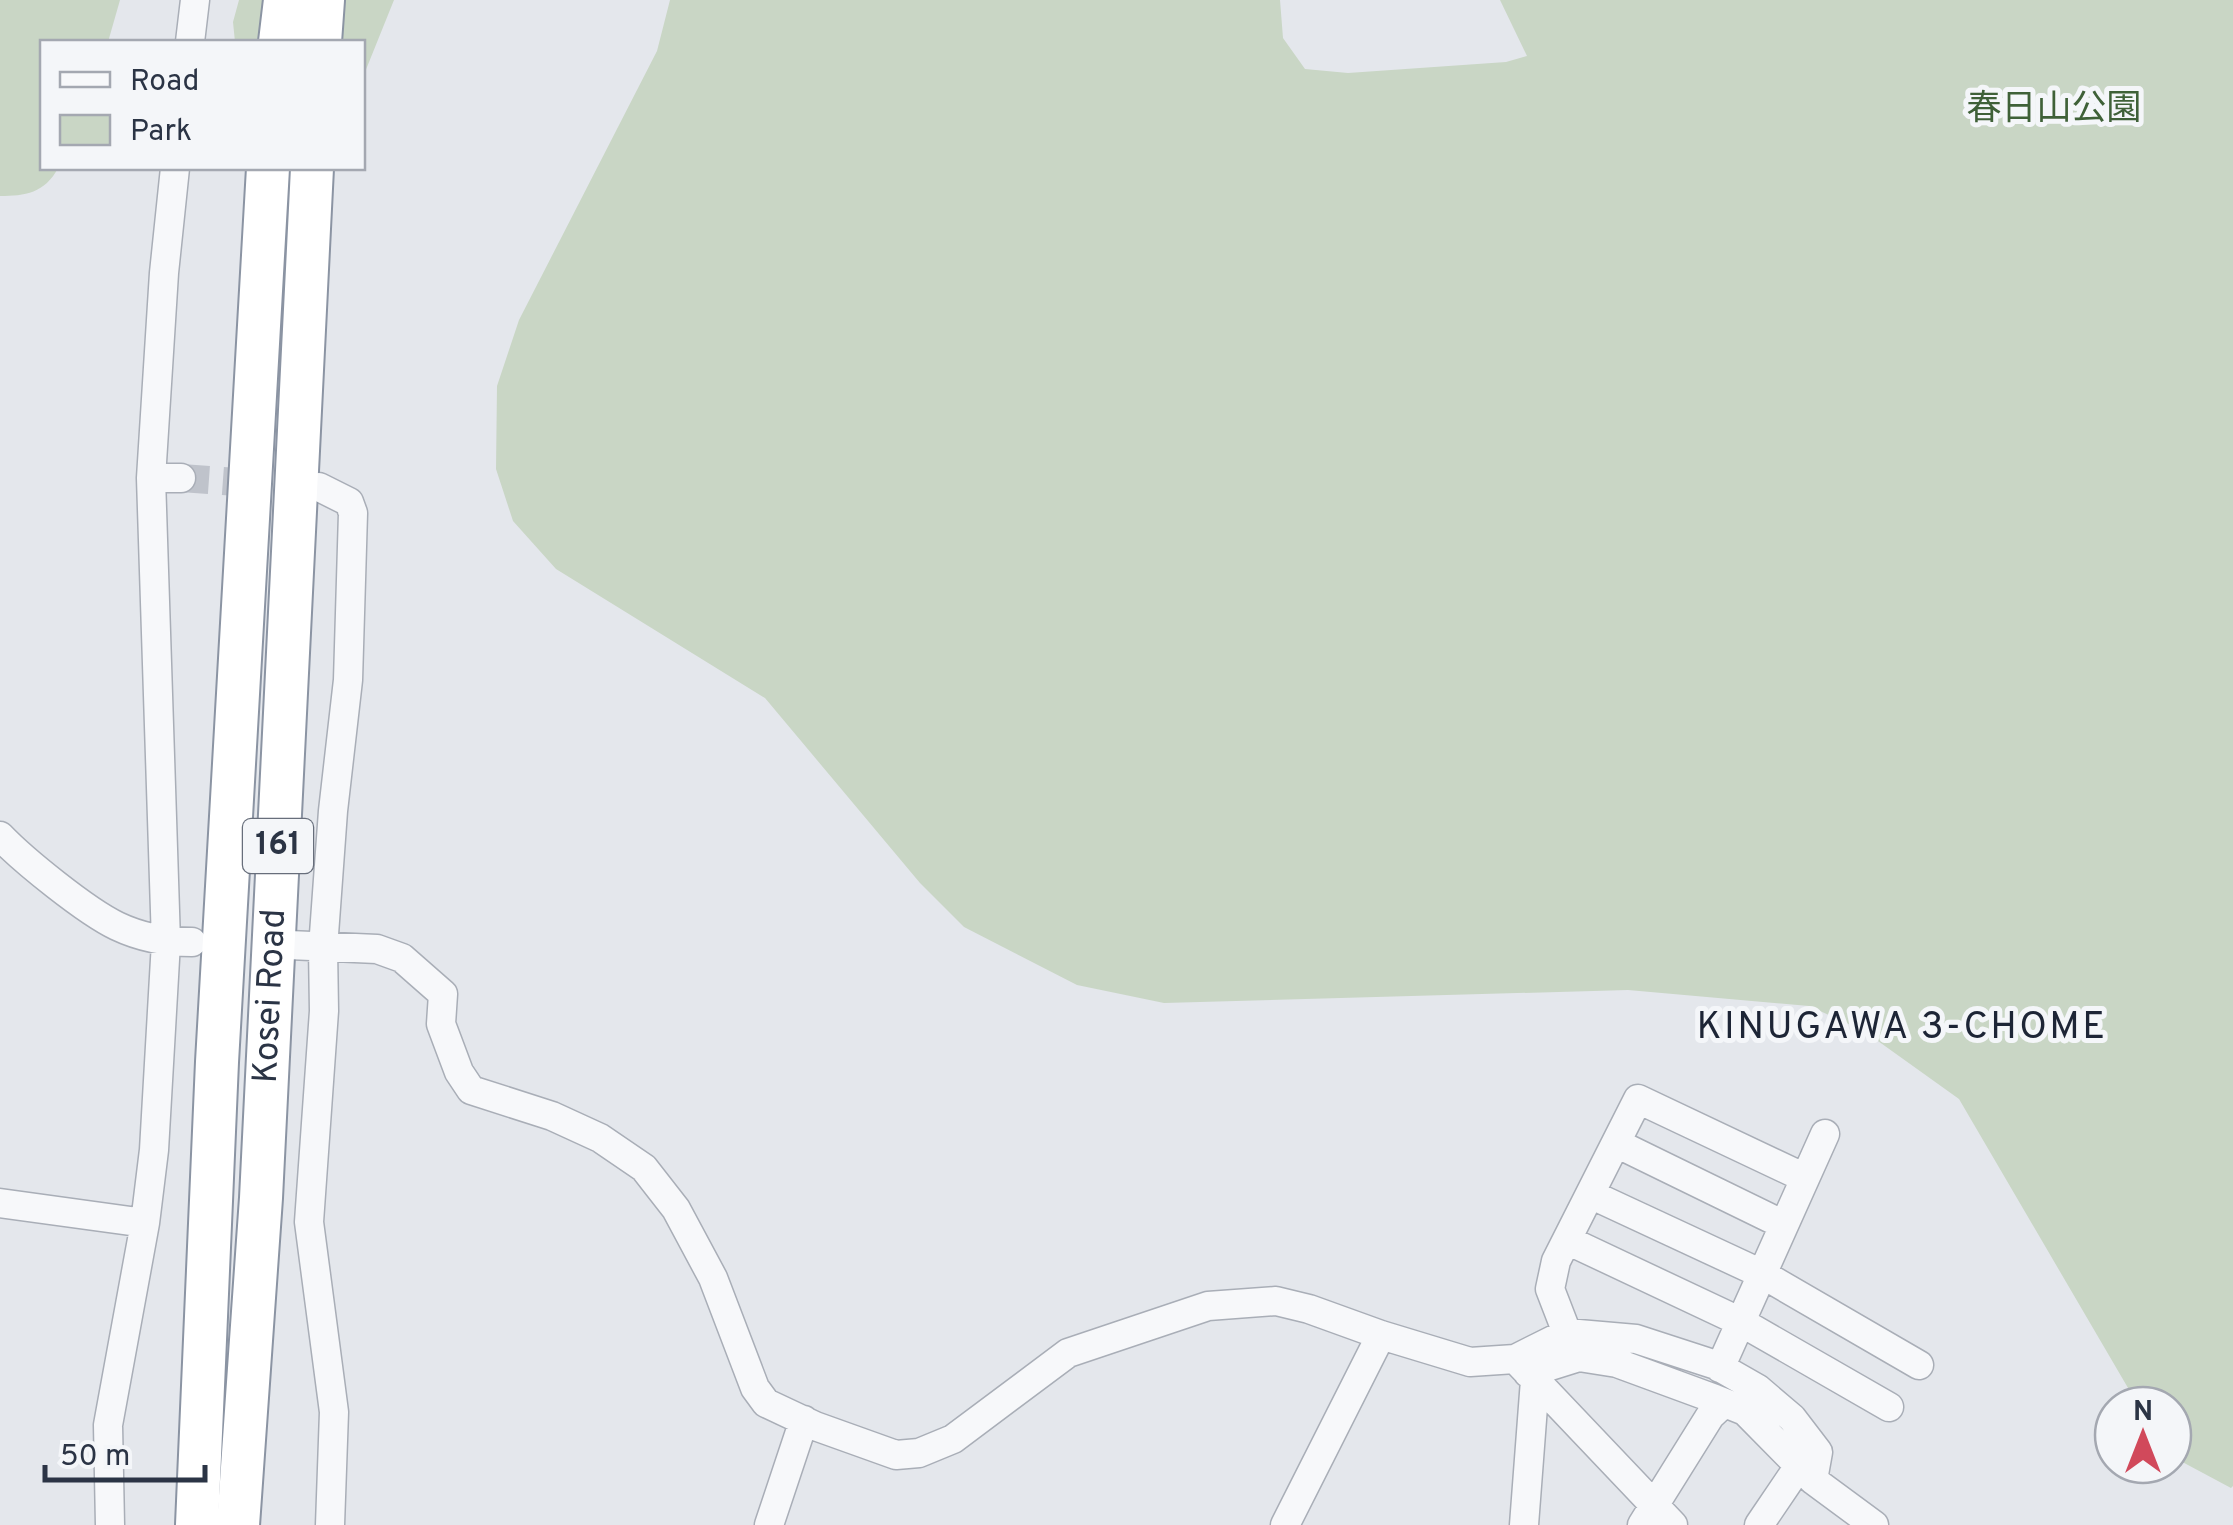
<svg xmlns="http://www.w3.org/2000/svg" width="2233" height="1525" font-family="Overpass,'Noto Sans JP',sans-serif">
<rect width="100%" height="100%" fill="#e4e7ec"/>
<path fill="#c9d6c5" d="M0,0H120L108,42H42V168H58C45,193 25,196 0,196Z
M239,0H394L363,77L362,42H235L233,22Z
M670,0H1280L1283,38L1305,69L1348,73L1506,62L1527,56L1500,0H2233V1486L2231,1488L2173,1457V1405H2138L1959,1099L1864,1031L1809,1006L1628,990L1164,1003L1077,985L964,927L920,883L765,698L556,569L513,521L496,469L497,386L519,320L657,51Z"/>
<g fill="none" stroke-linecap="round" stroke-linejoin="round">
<path stroke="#bfc3cb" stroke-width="28" stroke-dasharray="28 14" stroke-linecap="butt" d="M181,478L264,484"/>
<g stroke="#a9aeb7" stroke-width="31">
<path id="minor" d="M190,42L195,0
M151,478H181
M319,487L349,502L353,513L348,680L333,811L323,948L324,1011L309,1222L334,1412L330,1525
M0,836C24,861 86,911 117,926C140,937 166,942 192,942
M289,945L377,949L402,958L443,994L441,1024L459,1072L471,1090L552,1116L600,1138L644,1168L676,1209L713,1278L755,1388L766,1403L815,1426L896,1455L919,1453L953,1439L1068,1353L1208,1306L1276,1301L1309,1309L1381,1335L1470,1362L1515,1359L1567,1333L1636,1339L1716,1365L1758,1389L1792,1418L1818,1452L1813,1480L1874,1525
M1616,1143L1784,1225
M1590,1194L1762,1274L1919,1365
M0,1203L145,1223
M1567,1240L1741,1322L1889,1407
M1567,1333L1550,1289L1556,1261L1638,1099L1805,1178
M1519,1363L1673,1525
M1720,1368L1825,1134
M1528,1373L1579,1357L1617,1363L1715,1399L1745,1411L1813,1480
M110,1525L108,1425L145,1223L154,1150L166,942L151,478L164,273L175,168
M769,1525L804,1420
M1285,1525L1381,1335
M1524,1525L1535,1380
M1642,1525L1710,1416L1724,1403
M1759,1525L1799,1466"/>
</g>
<g stroke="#8b94a3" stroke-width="46">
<g id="highway">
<path d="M280,42L285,0"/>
<path d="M320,42L323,0"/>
<path d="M197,1525L217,1062L268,168"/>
<path id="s1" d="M238,1525L261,1198L312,168"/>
</g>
</g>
<use href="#minor" stroke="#f7f8fa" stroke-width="28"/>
<use href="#highway" stroke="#fff" stroke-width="42"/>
</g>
<g text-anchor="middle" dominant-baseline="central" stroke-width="10" stroke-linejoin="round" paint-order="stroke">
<rect fill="#f4f6f9" stroke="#676e7b" stroke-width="2.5" x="243" y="819" width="70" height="54" rx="8"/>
<g font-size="32" font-weight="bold" fill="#2b3445">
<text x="278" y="846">161</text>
</g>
<g font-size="35" fill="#3f6138" stroke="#f4f6f9">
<text x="2054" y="110">春日山公園</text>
</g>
<g font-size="35" fill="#2b3445" stroke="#f4f6f9">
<text stroke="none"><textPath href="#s1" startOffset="530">Kosei Road</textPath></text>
</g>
<g font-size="38" letter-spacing="2.5" fill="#1d2536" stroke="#f4f6f9">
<text x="1902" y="1028">KINUGAWA 3-CHOME</text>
</g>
</g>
<rect x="40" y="40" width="325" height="130" fill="#f4f6f9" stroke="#a4a8b1" stroke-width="2.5"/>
<rect x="60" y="72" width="50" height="15" fill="#f7f8fa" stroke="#a4a8b1" stroke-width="2.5"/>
<text x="130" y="90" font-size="30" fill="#2b3445">Road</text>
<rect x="60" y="115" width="50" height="30" fill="#c9d6c5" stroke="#a4a8b1" stroke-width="2.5"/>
<text x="130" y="140" font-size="30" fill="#2b3445">Park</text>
<g transform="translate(2143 1435)"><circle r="48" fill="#f4f6f9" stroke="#a4a8b1" stroke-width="2.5"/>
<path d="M0-8L18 38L0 25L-18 38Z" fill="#d1495b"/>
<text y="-15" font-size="28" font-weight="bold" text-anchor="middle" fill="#2b3445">N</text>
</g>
<path d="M45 1465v15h160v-15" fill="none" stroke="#2b3445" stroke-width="5"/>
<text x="60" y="1465" font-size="30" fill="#2b3445" stroke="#f4f6f9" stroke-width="8" paint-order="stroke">50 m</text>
</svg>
